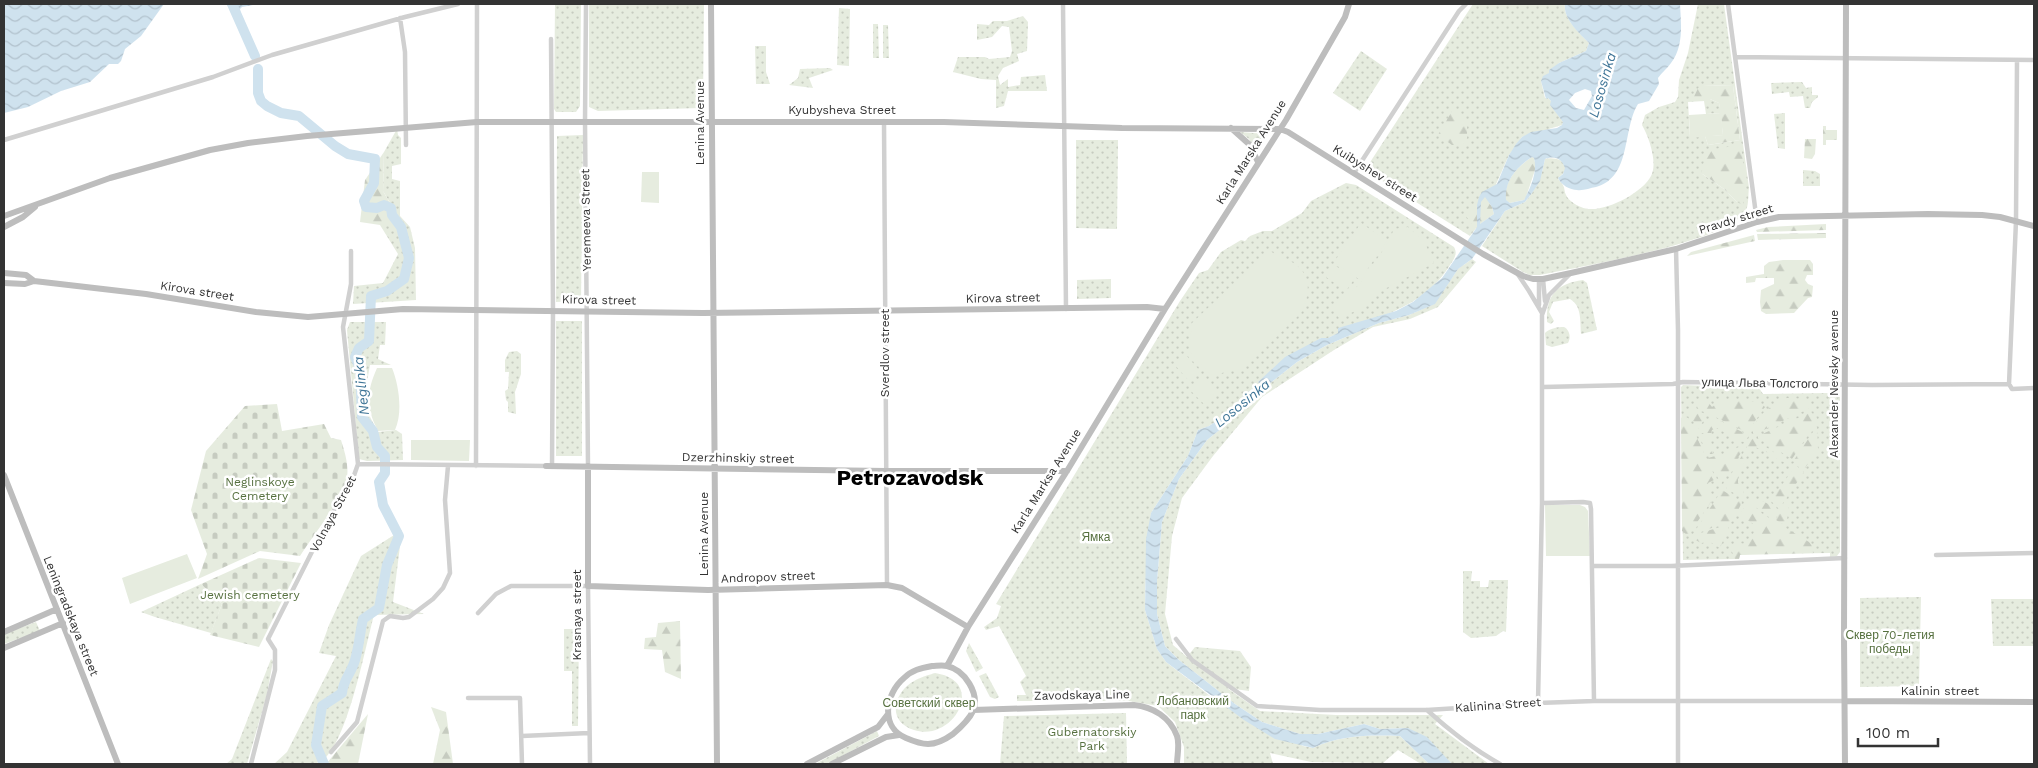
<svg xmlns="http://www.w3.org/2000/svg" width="2038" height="768" font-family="'Work Sans',sans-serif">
<defs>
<pattern id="grass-dots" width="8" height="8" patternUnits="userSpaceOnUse" patternTransform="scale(1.25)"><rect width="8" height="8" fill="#e6ecdf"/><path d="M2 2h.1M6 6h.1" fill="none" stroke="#c6cbc0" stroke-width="1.8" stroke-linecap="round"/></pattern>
<pattern id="forest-firs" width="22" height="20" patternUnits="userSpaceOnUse" patternTransform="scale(1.25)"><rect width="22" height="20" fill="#e6ecdf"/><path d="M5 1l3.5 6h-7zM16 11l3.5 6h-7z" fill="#c6cbc0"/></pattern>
<pattern id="cemetery-stones" width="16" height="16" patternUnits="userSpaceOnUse" patternTransform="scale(1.25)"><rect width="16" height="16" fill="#e6ecdf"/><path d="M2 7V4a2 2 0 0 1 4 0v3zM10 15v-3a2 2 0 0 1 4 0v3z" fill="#c6cbc0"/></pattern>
<pattern id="water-waves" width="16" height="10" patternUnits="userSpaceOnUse" patternTransform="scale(1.25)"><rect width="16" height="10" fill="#cfe2ee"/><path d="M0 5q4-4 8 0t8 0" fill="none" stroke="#b2c2cd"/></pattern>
</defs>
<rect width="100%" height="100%" fill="#fff"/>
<path fill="url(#grass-dots)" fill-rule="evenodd" d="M555,4H581L580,106L576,112H556L554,109Z
M589,4H704L703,102L701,108L598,111L589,107Z
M1473,4H1565C1563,19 1579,32 1589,43L1586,51L1559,63L1541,81L1545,98H1548L1551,101V105L1563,122L1562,125L1522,137L1509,155L1477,227L1470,236L1365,170Z
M1698,4H1724L1749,188C1748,194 1749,204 1746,210C1731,242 1577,267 1540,275H1530L1523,272L1482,246L1505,211L1525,202L1532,193L1542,172L1545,159C1553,156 1571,161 1564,172C1562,175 1560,176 1558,178C1559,181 1561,182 1563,185C1565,188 1564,192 1566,195C1569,201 1576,205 1581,207C1599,216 1642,194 1651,176C1658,163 1649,137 1642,125L1645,115L1659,107L1675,102L1678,97L1679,80L1688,53ZM1703,85L1733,86L1740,140L1708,145L1705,136L1690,137L1688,102L1704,101L1706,114L1721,113L1719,103L1710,99ZM1701,173L1746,187L1737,202L1724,189Z
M839,8L850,9L849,66L837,65Z
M1023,16L1028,22L1027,51L1017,54L1019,61L1003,68L998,76L1000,85L1008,79V87L1020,85L1021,77L1045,75L1047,91H1008L1004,106L996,108V80L981,79L953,72L958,57H985L989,59L1010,57L1012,51L1009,27L1002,26L992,37L977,40V24L989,25L993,21H1007Z
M873,24H878L879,58H873Z
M883,25H888L889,58H883Z
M755,46H766V72L770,84H756Z
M1361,51L1387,69L1360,111L1333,93Z
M830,68L833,70L809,78L813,88L789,85L798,78L800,69Z
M1802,82L1806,88L1812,87V95H1818V97L1812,102L1810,108H1805L1803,96L1790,97L1789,92L1772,94L1771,83Z
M1785,113V149L1778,148L1774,114Z
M397,129L398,135L401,138V164L392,166V179L400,181V216L410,227L415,248L416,300L353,304L354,286L383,283L398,254L380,225H403L383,191L384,152Z
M1240,132L1266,134L1267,135L1257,153L1249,139Z
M583,135L581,301L556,302L557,136Z
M1076,140H1118L1117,229L1076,228Z
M1803,170L1815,171L1820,174V186H1803Z
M1346,183L1356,185L1454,247C1458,254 1454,259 1450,265C1424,309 1372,318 1328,338H1321L1258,382L1261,384L1245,394L1229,413L1209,426L1198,430L1188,456L1151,513L1145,589V610L1157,649L1166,662L1214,699L1303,746L1313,748C1340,735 1370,735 1400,736L1429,764H1421L1398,750L1383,763L1311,762L1270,753L1273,764H1184V747L1175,722L1158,706L1129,701H1017V695H1026L1020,682L1026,676L999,626L986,630L984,627L997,618L1001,606L996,604L1180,301L1199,273L1208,270L1221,252L1241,240L1245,241L1250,236L1263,231H1272L1302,213L1311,201Z
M1472,259L1476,262L1438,307L1410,319L1373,327L1334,350L1262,397L1213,456L1182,498L1172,536L1165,614L1173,645L1187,657L1195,647L1240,651L1251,667L1249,691L1227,688L1260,711L1336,715H1443L1435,724L1489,764H1452L1408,728L1380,729L1364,724L1318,734H1300L1262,722L1235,704L1179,660L1165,646L1157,614V581L1162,522L1179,479L1207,440L1227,424L1251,398L1297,362L1327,345L1379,323L1409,315L1434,304L1458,269Z
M1111,279V298L1077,299V280Z
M1583,280L1587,283L1597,330L1581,334C1580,321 1582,306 1570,299L1553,302L1549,312L1554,321L1551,324L1547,322C1546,295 1556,284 1583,280Z
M556,321H582V456H556Z
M350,322H386L385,345H380L378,359L391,365H370L367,382L369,415L378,432L396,430L402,434L403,460L367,461L359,459L347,330Z
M1564,327C1570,330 1571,338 1568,343L1552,347L1546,345L1545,333C1550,328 1558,327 1564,327Z
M517,351L521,354V374L515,392L516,414L508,412V402L506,400L505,391L508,389L509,372H505V360L509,352Z
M1683,385L1759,388L1763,394L1829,393V388L1840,390V552L1837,556L1830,557V553L1750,554L1740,555L1739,559L1683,560L1681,387Z
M402,530L393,602L424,614L374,615C365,648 348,740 323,760C312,768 288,764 274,764L287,752L336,656L319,653L329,625L361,556Z
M1463,571H1472L1471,581H1480V587H1488L1489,580H1508L1506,632L1503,631L1496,636L1471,638L1463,632Z
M201,584L222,604L211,633L155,617L141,612Z
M1921,597L1919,686L1860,687V598Z
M1991,599H2034V646H1993Z
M36,622L40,631L4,644V634Z
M564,629H579L578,726H572V671H564Z
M969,643L983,668L976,672L966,651Z
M271,659L273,661L267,694L247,764H226L232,759Z
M935,673C988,681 953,743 914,730C891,723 891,701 907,686C915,679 925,676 935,673Z
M986,673L999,697L995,699L990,697L979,676Z
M1126,713L1127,764H1000L1004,716Z
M877,731L879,736L827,764H815Z"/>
<path fill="url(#forest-firs)" d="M1703,85L1733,86L1740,140L1708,145L1705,136L1723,135L1719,103L1710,99H1693L1698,88Z
M1452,111H1454L1467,121V138L1463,145H1452L1438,135Z
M1823,126H1826V130H1837V140H1826V145H1823Z
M1805,139H1816L1815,154L1812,159L1804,158Z
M1741,145L1746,187L1743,205L1737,202L1724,189L1701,173L1707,150Z
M384,152L383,191L403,226L380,225L360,222L365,180Z
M1532,157L1534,158L1536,167L1526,197L1524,200L1510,203L1505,200C1504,182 1516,167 1532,157Z
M1485,196L1492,207L1494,214L1479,225L1480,202Z
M1477,205V227H1474L1466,216L1467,213Z
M1826,224V230L1757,232L1756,230L1768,227Z
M1826,233V238L1758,240L1757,234Z
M1754,235L1755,241L1687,256L1691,252Z
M1783,260H1810L1813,264V275H1807L1805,280L1808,284L1813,286L1812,297L1808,298L1794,313L1766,314L1761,311L1760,302L1761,290L1774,284V278H1756L1755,282L1746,283V277L1764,274V266L1769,262Z
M1701,398L1708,402L1712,407L1723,399L1759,402L1765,407L1748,431L1746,432L1699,409L1697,407Z
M1787,398L1807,399L1810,408L1755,434L1753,433C1752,418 1774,403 1787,398Z
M1689,410H1697L1707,415L1697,431Z
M1811,412L1817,418V422L1792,459L1758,438V436Z
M1684,416L1688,418L1716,479L1708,483L1713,499L1689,534L1687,535L1682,531L1681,418Z
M1711,416L1748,435V437L1745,442C1734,442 1727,433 1717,428L1712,430L1711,433H1700Z
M1817,426L1818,449L1805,468L1794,460Z
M1699,435H1710L1713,454H1707Z
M1752,438L1789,462C1776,464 1767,446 1750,447L1738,479V483L1744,493L1742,498L1727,489L1725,485Z
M1743,445H1746L1721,484L1708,458L1726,453Z
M1793,463L1804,472L1779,509L1771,501L1793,469L1791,467Z
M1722,490L1742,502L1733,521L1693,534Z
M1751,498C1760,499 1772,504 1776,512L1772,518L1749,503Z
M1746,504L1809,542L1812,545L1813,553L1740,555L1739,559H1735L1730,547L1736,543L1748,544L1754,532L1755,525L1739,515Z
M1786,504L1789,506L1786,526L1776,520V518Z
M1730,524L1720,548L1710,542L1701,543L1692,538L1694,535Z
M680,621L681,679L665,672L662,650L644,649L645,638L656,637L658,623Z
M431,707L446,712L453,764H433L440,730Z
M368,714L358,764H326Z"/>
<path fill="url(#cemetery-stones)" d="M277,404L282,431L324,424L331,438L341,440C345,453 350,468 346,482C340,502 312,537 300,556L260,551L198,579L207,554L191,510L206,451L245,406Z
M259,558L301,563L259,647L210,635L222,604L201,584Z"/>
<path fill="#e6ecdf" d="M1721,113L1723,135L1690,138L1689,115Z
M642,172H659V203L641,202Z
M1361,223L1387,241L1360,280L1334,262Z
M1408,227L1424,241L1434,263L1381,291L1365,307L1339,318L1331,306L1359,285L1388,243L1394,229Z
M1269,250C1276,256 1282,257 1290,261C1312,272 1311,294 1301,313L1243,369L1211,375L1189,351L1192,323Z
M1334,265L1355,278L1346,291L1326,277Z
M1185,354L1200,371L1189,381L1174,364Z
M377,368H392C399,385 403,413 395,430L378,431C366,408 366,393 377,368Z
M1203,375L1218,391L1204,404L1189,389Z
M411,440H470L469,461L411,460Z
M1545,505H1580L1585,507L1588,511L1590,556H1546Z
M187,554L197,578L130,604L122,578Z"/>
<path fill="url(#water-waves)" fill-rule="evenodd" d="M4,4H164L141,36L125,49L121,61L118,64H109L90,82L61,91L28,107L4,113Z
M226,4H252L253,5L242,7L240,9L242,26H240L229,7Z
M1565,4H1680C1681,24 1684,46 1671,63C1667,69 1662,72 1658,78L1659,84L1649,101L1638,104C1622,130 1632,177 1596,187C1590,188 1583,191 1577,190C1570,190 1561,185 1558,178L1563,174L1565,168C1562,159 1555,155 1545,159L1540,181L1532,193L1525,202L1505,211L1472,259L1458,269L1435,304L1409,315L1379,323L1327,345L1297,362L1251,398L1227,424L1207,440L1179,479L1162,522L1157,581V614L1165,646L1179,660L1235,704L1262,722L1300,734H1318L1364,724L1380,729L1408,728L1427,737L1452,764H1429L1400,736C1370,735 1340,735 1313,748L1275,739L1244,720L1166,662L1157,649L1145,610L1146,539L1151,513L1188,456L1198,430L1209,426L1229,413L1245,394L1260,384L1258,382L1285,357L1321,338H1328L1338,333V328L1396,311L1413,302L1442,278L1477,227V205L1479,197L1482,192L1497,184L1509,155L1516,144L1522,137L1531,132L1557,128L1562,125L1563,122L1550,105L1551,101L1548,98L1546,99L1541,81L1543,76L1549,73V70L1559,63L1586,51L1589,43C1579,33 1563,19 1565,4ZM1585,89L1591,91L1592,96L1584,110L1576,108L1569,100L1575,93ZM1532,157L1534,158C1538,172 1530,189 1524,200L1510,203L1506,200C1504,182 1516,167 1532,157ZM1485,197L1492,207L1494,214L1480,224L1481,202Z"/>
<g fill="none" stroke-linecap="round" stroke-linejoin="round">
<path stroke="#cfe2ee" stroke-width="10" d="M232,4L255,56
M258,69V93L261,101L267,106L281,113L299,116L335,146L348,154L375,159L374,183L364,201L366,207L377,208L384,205L391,208L392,215L401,227L409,258L404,279L387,291L371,296L369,341L359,348L355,357L360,368L362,417L373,431L377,447L385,456V473L379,482L383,505L399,536L387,565L379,608L363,619C360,632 359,647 355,660C352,672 343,680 342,693L322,706L316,745L324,764"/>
<path stroke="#d0d0d0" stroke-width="4.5" d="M586,4L585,121L588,466
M1063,4L1066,309
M1728,4L1757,222
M400,18L405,52L406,145
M551,39L553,311L552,466
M1736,57L2034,60
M884,121L887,585
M4,140L213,77L272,55L405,17L458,4
M1354,173L1459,11L1466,4
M1676,249L1678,330V764
M1517,273L1529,291L1542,313
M1543,279L1545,301
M1539,305V279
M2009,384L2016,221L2017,60
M1543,387L1673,384L1683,382L1872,385L2009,384L2012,389L2034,388
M358,464L546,466
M476,466L477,4
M1542,503L1583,502L1590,503L1591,509L1594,701
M1936,555L2034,553
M1593,566H1671L1845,558
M478,613L496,594L511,586H588L590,764
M1176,639L1192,660L1257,706L1320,710H1427L1538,703L1594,701H1845
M468,698H520L522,764
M1538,703L1542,503V315L1549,295L1570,274
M1427,710C1450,731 1473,749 1500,764
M522,736L589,733
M331,752L357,722L383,621L390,616L403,618L409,617L433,599L443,588L450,573L445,500L448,466
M251,764L275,670V650L268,639L328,520L351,484L358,464L343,327L351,284V251"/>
<path stroke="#bdbdbd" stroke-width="6" d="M711,4L717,764
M1231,128L1250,145L1258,162
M4,216L110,178L210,150L248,143L307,136L477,122H944L1122,128L1280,129L1288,132L1483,254L1523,276L1533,279H1543L1571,273L1676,249L1757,222L1779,217L1928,214L1982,215L2000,217L2034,226
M4,227L23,217L35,207
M4,273L26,275L34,281
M4,283L25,284L34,281L146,294L256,312L308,317L403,309L703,313L1147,307L1165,309
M546,466L886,471H1067
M588,466V586L708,590L887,585L902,588L968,627
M4,475L118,764
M4,632L57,609
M4,648L63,623
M932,666C936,666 942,665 947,666C965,670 980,694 973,711C969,720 960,728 953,734C946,739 937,744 928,744C920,744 913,741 906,738C880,727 885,694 904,678C912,670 921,668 932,666Z
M947,666L968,627L1067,471L1165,309L1286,120L1345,17L1349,4
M1845,701L2034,702
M973,710L1134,705C1153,707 1170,717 1177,736C1180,744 1177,756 1177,764
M807,764L878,727L888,714
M832,764L886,737L899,735
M1845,764L1844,637L1846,4"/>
</g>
<g text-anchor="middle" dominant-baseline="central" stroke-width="5" stroke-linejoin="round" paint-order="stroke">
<g font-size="12" fill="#333" stroke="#fff">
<text x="842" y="110">Kyubysheva Street</text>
<text transform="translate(700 123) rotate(-90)">Lenina Avenue</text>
<text transform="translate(1251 152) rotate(-58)">Karla Marska Avenue</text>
<text transform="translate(1375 173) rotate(32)">Kuibyshev street</text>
<text transform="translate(1736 219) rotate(-17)">Pravdy street</text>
<text transform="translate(586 220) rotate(-91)">Yeremeeva Street</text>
<text transform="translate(197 291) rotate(9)">Kirova street</text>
<text transform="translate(1003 298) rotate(-1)">Kirova street</text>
<text transform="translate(599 300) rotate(1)">Kirova street</text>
<text transform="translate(885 353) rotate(-90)">Sverdlov street</text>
<text transform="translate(1760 383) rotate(1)">улица Льва Толстого</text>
<text transform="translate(1834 384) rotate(-90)">Alexander Nevsky avenue</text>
<text transform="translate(738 458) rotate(1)">Dzerzhinskiy street</text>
<text transform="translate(1046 481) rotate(-58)">Karla Marksa Avenue</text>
<text transform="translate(333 514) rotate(-62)">Volnaya Street</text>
<text transform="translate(704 534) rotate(-90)">Lenina Avenue</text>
<text transform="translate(768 577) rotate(-2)">Andropov street</text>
<text transform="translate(577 615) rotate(-90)">Krasnaya street</text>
<text transform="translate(71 616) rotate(68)">Leningradskaya street</text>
<text x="1940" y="691">Kalinin street</text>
<text transform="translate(1082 695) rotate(-1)">Zavodskaya Line</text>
<text transform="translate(1498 705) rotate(-4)">Kalinina Street</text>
</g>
<g font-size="12" fill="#56703f" stroke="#fff">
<text x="260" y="482">Neglinskoye<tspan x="260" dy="14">Cemetery</tspan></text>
<text x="1096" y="537">Ямка</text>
<text x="250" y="595">Jewish cemetery</text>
<text x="1890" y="635">Сквер 70-летия<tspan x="1890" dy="14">победы</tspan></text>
<text x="1193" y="701">Лобановский<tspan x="1193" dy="14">парк</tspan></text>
<text x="929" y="703">Советский сквер</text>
<text x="1092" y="732">Gubernatorskiy<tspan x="1092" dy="14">Park</tspan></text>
</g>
<g font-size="14" font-style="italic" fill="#3f7597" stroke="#fff">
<text transform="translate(1602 85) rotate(-74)">Lososinka</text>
<text transform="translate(361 386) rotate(-96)">Neglinka</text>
<text transform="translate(1242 403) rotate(-39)">Lososinka</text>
</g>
<g font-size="22" font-weight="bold" fill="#000" stroke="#fff">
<text x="910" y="477">Petrozavodsk</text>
</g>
</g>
<rect width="2038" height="768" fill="none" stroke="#333333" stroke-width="10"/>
<path d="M1858 738v8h80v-8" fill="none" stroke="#333333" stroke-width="2.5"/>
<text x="1866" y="738" font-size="15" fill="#333333" stroke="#ffffff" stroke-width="4" paint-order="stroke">100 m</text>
</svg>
